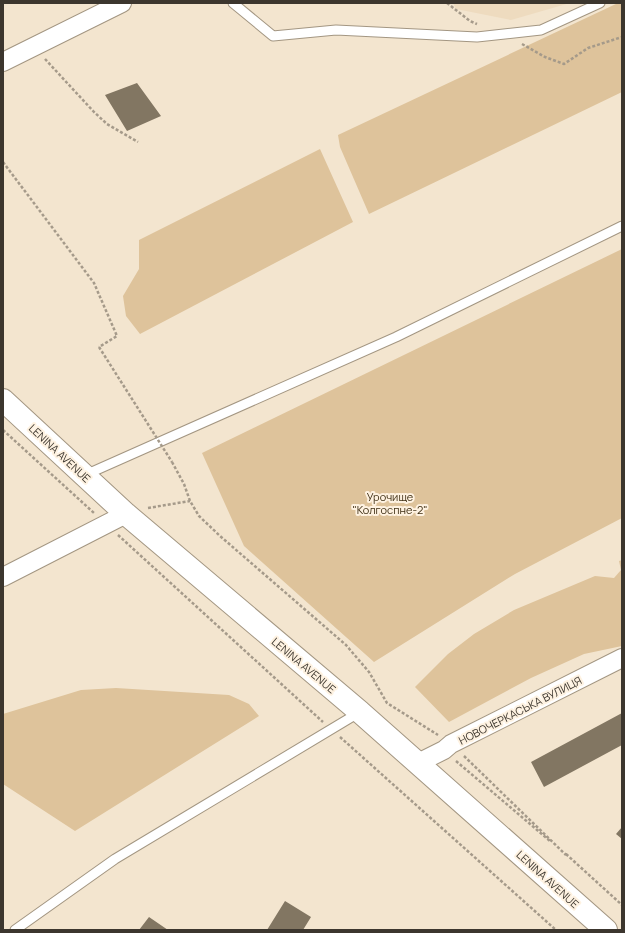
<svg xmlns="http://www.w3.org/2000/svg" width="625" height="933" font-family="Manrope,sans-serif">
<rect width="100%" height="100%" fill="#f3e5cf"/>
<path fill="#eedbbf" d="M453,3H570L511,20L456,9Z"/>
<path fill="#dec39b" d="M618,3H622V92L369,214L340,147L338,135Z
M320,149L353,222L140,334L126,316L123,296L139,269V240Z
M622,249V518L515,574L374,662L244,546L202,453Z
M622,560V646L584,654L531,678L449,722L415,687L448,654L474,634L514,610L595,576L614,578L621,570L619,561Z
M116,688L229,695L249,704L259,716L75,831L3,784V714L81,690Z"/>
<path fill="#827662" d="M137,83L161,116L127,131L105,95Z
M622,713V745L544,787L531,762Z
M622,827V839L616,834Z
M285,901L311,917L303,930H267Z
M149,917L168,930H139Z"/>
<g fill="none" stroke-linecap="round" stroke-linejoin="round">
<g stroke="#a39682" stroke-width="11">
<path id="service" d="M233,3L273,36L336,30L477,37L541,30L600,3
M85,475L396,337L622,226
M15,930L115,859L360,712"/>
</g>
<g stroke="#a39682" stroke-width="20">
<path id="minor" d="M3,62L122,3
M3,577L126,514
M418,763L444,750L451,744L622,658"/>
</g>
<g stroke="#a39682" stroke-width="24">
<path id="secondary" d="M3,400L126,514L360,712L606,930"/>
</g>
<path stroke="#a59a8a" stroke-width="2.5" stroke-dasharray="3 2" stroke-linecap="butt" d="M447,3L470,21L477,24
M522,44L545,57L564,64L588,48L622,37
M45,59L94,112L107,124L138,142
M3,162L94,283L117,336L99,347
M3,430L94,513
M172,462L184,484L190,501L199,516L220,536L346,645L369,672L387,703L438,735
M148,508L190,501
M118,535L323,722
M340,737L556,930
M464,756L566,855
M456,761L550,841
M566,854L622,905"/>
<use href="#service" stroke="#fff" stroke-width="9"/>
<use href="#minor" stroke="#fff" stroke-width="18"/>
<use href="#secondary" stroke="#fff" stroke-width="22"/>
<path stroke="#a59a8a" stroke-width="2.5" stroke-dasharray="3 2" stroke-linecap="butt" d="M99,347L172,462"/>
</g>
<g text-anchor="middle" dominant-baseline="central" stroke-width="4" stroke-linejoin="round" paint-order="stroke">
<g font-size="11" fill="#3c362e" stroke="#fef2e1">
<text transform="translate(60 453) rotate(43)">LENINA AVENUE</text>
<text transform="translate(304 665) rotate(40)">LENINA AVENUE</text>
<text transform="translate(520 710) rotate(-27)">НОВОЧЕРКАСЬКА ВУЛИЦЯ</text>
<text transform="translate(548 879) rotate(42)">LENINA AVENUE</text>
</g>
<g font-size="11" fill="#3c2c11" stroke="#fef2e1">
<text x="390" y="496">Урочище<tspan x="390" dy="13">"Колгоспне-2"</tspan></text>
</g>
</g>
<rect width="625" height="933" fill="none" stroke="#3c362e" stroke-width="8"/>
</svg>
